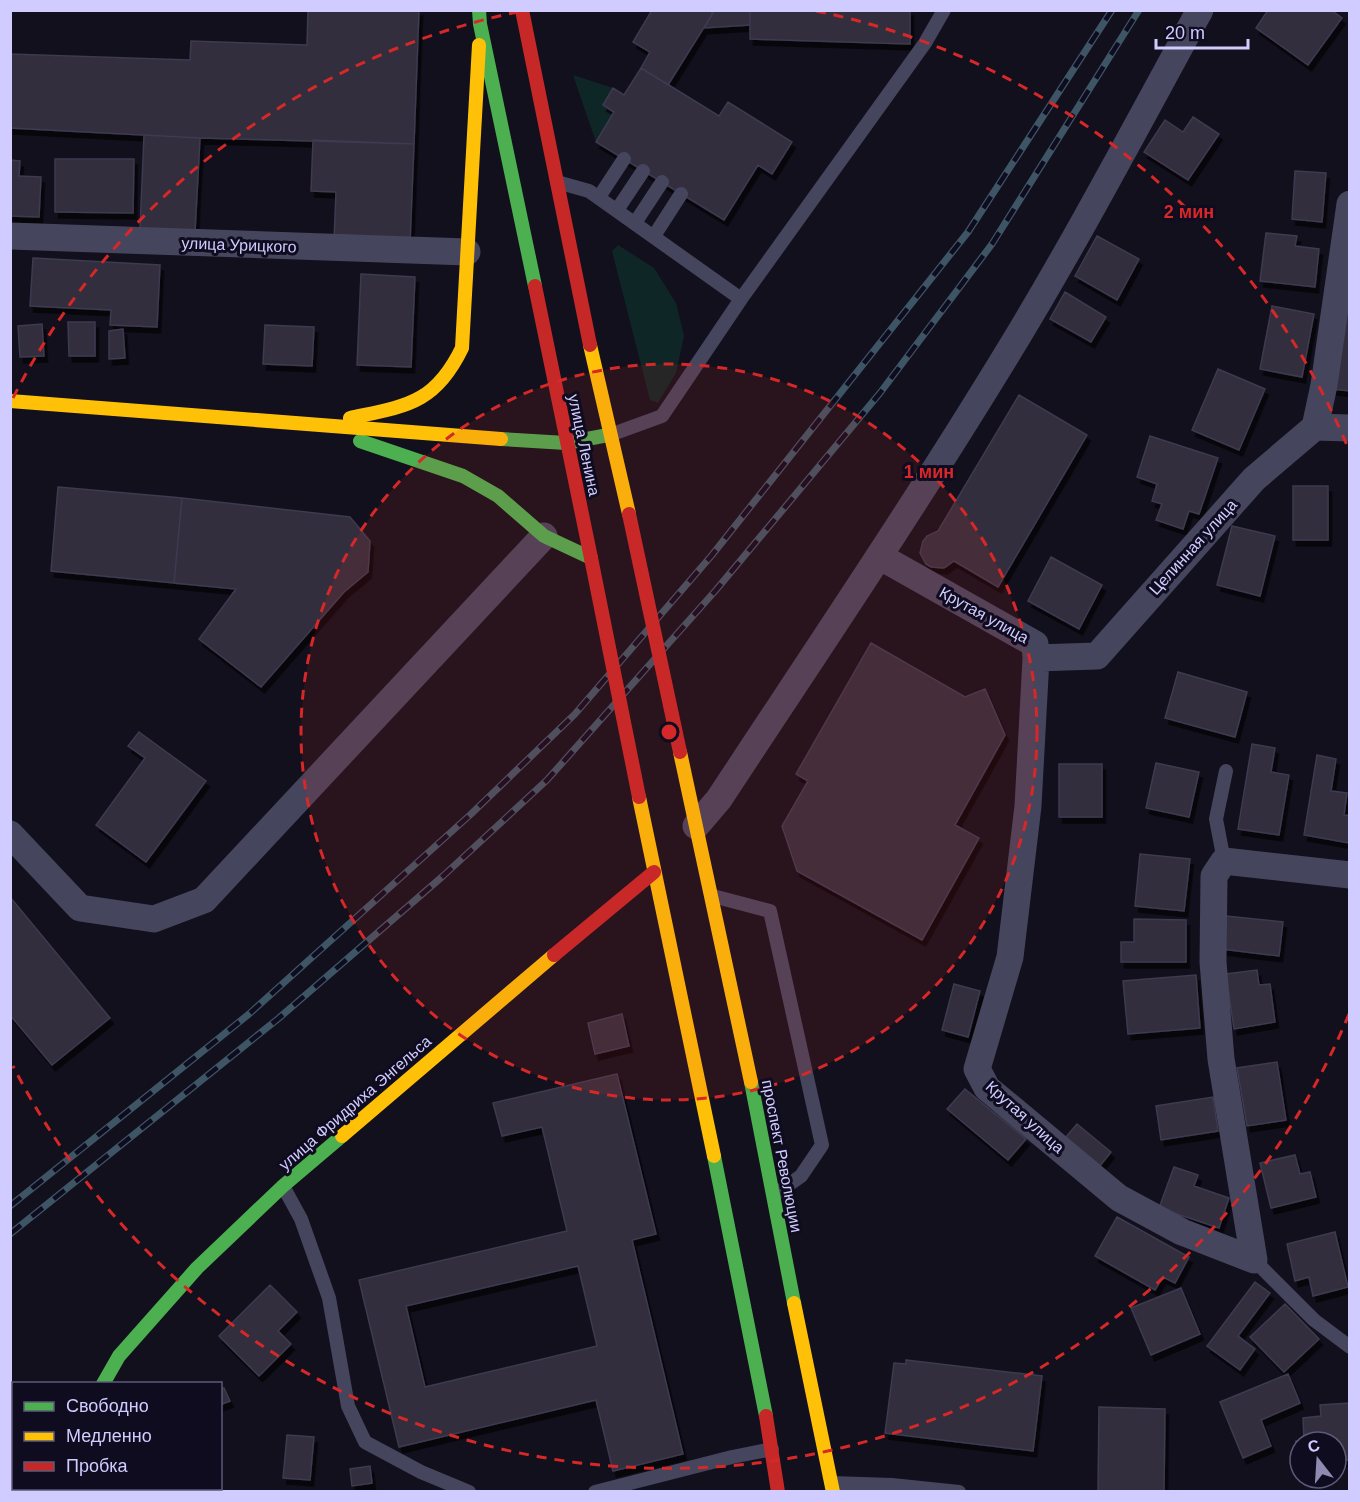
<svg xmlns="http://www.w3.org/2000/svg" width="1360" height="1502" font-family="Arial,sans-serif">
<defs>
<filter id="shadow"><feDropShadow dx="3.5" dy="6" stdDeviation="0" flood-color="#0009"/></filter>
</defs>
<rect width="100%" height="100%" fill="#12101c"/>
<path fill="#0f2627" d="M573,75L613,88L603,105L614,112L596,142Z
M618,245L654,268L676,303L684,336L676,373L658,403L650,400L612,251Z"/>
<path fill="#302e3e" stroke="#3e3a50" stroke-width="1.5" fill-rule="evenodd" filter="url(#shadow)" d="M308,10H419L414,144L200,138L10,128V54L190,60L191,41L307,45Z
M652,10H708L713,13L668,85L641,68L650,52L633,42Z
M708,10H750V25L704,28L713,13Z
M750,10H910V44L750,39Z
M1268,10H1331L1342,18L1308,65L1256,28Z
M641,68L719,116L728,102L792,142L772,174L758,165L724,220L596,142L614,112L603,105L613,88L624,95Z
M1193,117L1219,134L1188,180L1144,152L1165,120L1183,132Z
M144,135L200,138L195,232L140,229Z
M313,140L414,144L410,243L334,240L336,192L311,191Z
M55,159H134L133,213L55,212Z
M10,160L20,161L19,176L41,177L39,217L10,216Z
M1295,171L1326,173L1322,222L1292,219Z
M1266,233L1297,236L1295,246L1319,249L1315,287L1260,281Z
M1097,236L1139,259L1117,300L1075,276Z
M33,258L160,265L157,327L110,325L111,310L30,306Z
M361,274L415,277L411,367L357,365Z
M1065,292L1106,317L1091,342L1050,319Z
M1272,306L1314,314L1302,377L1260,369Z
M1342,308L1350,309V391L1332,389Z
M68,322H95V356H69Z
M42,324L44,356L20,357L18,326Z
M265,325L314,327L312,366L263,364Z
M123,329L125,358L109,359V331Z
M1218,369L1265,389L1239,450L1192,430Z
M1019,395L1087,435L998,587L954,561L944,568L931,567L926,564L920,553L923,541L927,536L938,531Z
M1150,436L1218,458L1199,514L1189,511L1183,529L1156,520L1162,504L1152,501L1157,484L1137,477Z
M1293,486H1328V540H1293Z
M58,487L182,498L174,583L51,571Z
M182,498L350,517L370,541L368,572L344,592L261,687L199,639L236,589L174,583Z
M1232,526L1275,536L1260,596L1217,585Z
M1051,557L1102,585L1079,629L1028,601Z
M871,643L965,697L985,689L1005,735L955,825L979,838L922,940L797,871L782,826L808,781L796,774Z
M1178,672L1247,692L1235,737L1165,718Z
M139,732L206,781L146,862L96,825L145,758L128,746Z
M1252,744L1275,748L1271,772L1289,775L1279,835L1238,829Z
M1317,755L1336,759L1331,791L1347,793L1344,815L1350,816V843L1304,835Z
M1156,763L1199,772L1189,817L1146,808Z
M1059,764H1102V817H1059Z
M1140,854L1190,859L1184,911L1135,906Z
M10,897L110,1018L52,1065L10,1015Z
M1226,916L1283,922L1279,956L1222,949Z
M1134,919L1186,920V962H1121V942H1134Z
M1257,970L1259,985L1270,984L1275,1022L1234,1029L1226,974Z
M1196,975L1200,1028L1128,1034L1123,981Z
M954,984L980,991L968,1037L942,1030Z
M622,1014L629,1046L595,1054L588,1023Z
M1277,1062L1286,1120L1247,1126L1237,1068Z
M617,1074L656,1234L632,1240L683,1454L613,1471L596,1400L399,1447L359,1280L567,1231L542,1127L502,1136L493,1103ZM578,1266L597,1346L425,1387L406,1306Z
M965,1089L1026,1139L1008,1160L947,1109Z
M1213,1097L1218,1131L1161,1140L1156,1106Z
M1077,1124L1111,1152L1095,1172L1060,1144Z
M1295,1155L1300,1174L1310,1172L1316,1197L1271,1208L1260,1163Z
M1174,1167L1198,1175L1194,1186L1229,1198L1219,1228L1159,1208Z
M1117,1217L1189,1257L1175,1283L1163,1277L1155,1290L1095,1256Z
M1335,1232L1348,1287L1313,1296L1309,1277L1295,1281L1287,1244Z
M1255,1282L1270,1293L1238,1336L1255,1349L1240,1370L1207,1346Z
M270,1285L297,1312L278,1331L291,1344L259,1376L219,1336Z
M1181,1288L1200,1334L1151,1355L1131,1308Z
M1285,1304L1319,1339L1284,1372L1250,1337Z
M906,1360L1042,1376L1033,1451L885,1433L894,1363L906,1364Z
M1288,1374L1300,1403L1261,1420L1271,1446L1243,1458L1220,1402Z
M224,1388L230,1401L220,1405V1389Z
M1350,1403V1460L1336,1461V1442H1300V1463H1297L1296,1441H1304L1303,1418L1321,1416L1320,1405Z
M1099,1407L1165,1409L1164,1492H1098Z
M287,1435L314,1437L310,1480L283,1478Z
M370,1466L372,1483L352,1486L350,1469Z"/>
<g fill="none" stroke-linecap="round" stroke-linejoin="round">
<path stroke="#45455d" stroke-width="14" d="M557,182L589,191L741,299
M599,197L624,159
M617,210L643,171
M635,223L662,182
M654,236L681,194
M610,435L662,416L741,299L925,43L944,10
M1224,861L1216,819L1226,771
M713,896L770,911L822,1145L801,1176L774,1195
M283,1186L301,1219L329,1298L348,1406L365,1442L421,1472L469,1492
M1254,1260L1314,1320L1350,1347
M832,1483L892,1485L959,1492
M595,1492L732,1457L772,1449"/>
<path stroke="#45455d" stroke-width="27" d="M10,236L467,252
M1315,427L1324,385L1350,204
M879,556L1035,644L1036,658L1028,806L1010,957L977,1069L987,1088L1119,1198L1182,1232L1254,1260L1221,1059L1213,962L1214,876L1224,861L1350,875
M1036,658L1097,656L1254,479L1315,427L1350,428
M696,826L719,799C815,653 913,508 1004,359C1074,245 1136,127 1200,10
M10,834L80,908L154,919L204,900L544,536"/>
<path stroke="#4caf50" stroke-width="14" d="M479,10L480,24L535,286
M501,439L566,443L608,435
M360,441L463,476L498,496L544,536L591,558
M751,1082L794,1303
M714,1156L766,1416
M103,1384L119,1356L197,1268L283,1186L342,1136"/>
<path stroke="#ffc107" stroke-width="14" d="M590,345L629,514
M10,401L501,439
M350,418C406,406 435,404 462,348L479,45
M680,752L751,1082
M639,797L714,1156
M342,1136L554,955
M794,1303L833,1492"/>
<path stroke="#c62828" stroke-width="14" d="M522,10L590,345
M535,286L591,558
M554,955L654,872
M766,1416L778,1492
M48,1492L49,1488"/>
<g stroke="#3e5566" stroke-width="7">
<path id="rail" d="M10,1206L249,1014L470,815L575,714L712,555L968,232L1112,10
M10,1234L279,1018L443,876L547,780L716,590L880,393L992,244L1139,10"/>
</g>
<use href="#rail" stroke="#0f0c20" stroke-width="4.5" stroke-dasharray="14" stroke-linecap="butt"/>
<path stroke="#c62828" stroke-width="14" d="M629,514L680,752
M591,558L639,797"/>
</g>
<circle cx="669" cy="732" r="368" fill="#d62828" fill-opacity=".12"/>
<g fill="none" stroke="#d62828" stroke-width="3" stroke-dasharray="10 8">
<circle cx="669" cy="732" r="368"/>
<path d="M1349 1014A736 736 0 0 1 13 1066M13 398A736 736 0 0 1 522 11M816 11A736 736 0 0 1 1349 450"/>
</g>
<g text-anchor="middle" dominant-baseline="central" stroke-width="6" stroke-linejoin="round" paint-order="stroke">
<g font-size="16" fill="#d0ccff" stroke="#0f0c20">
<text transform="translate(239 245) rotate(2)">улица Урицкого</text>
<text transform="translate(584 445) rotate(78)">улица Ленина</text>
<text transform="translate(1193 547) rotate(-48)">Целинная улица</text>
<text transform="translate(984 615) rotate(29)">Крутая улица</text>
<text transform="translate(355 1103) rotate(-41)">улица Фридриха Энгельса</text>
<text transform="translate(1025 1117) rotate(42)">Крутая улица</text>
<text transform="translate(782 1156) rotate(79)">проспект Революции</text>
</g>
</g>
<circle cx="669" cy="732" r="9" fill="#d62828" stroke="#0f0c20" stroke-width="3"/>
<g font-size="18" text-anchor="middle" font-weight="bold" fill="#d62828" stroke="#0f0c20" stroke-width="6" stroke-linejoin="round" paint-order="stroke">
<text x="1189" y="218">2 мин</text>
<text x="929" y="478">1 мин</text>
</g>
<rect width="1360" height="1502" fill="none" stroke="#d0ccff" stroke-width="24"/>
<rect x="12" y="1382" width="210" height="108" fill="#0f0c20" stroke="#5c5979" stroke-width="1.5"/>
<rect x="24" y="1402" width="30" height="9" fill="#4caf50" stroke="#5c5979" stroke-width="1.5"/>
<text x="66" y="1412" font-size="18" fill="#d0ccff">Свободно</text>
<rect x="24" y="1432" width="30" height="9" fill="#ffc107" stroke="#5c5979" stroke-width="1.5"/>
<text x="66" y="1442" font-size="18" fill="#d0ccff">Медленно</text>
<rect x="24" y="1462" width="30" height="9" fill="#c62828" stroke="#5c5979" stroke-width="1.5"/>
<text x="66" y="1472" font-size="18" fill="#d0ccff">Пробка</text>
<g transform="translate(1318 1460) rotate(343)"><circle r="28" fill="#0f0c20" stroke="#5c5979" stroke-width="1.5"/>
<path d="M0-4.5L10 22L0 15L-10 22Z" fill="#8e8ab0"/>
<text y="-9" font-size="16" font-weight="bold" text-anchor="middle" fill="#d0ccff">С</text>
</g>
<path d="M1156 39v9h92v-9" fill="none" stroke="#d0ccff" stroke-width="3"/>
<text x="1165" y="39" font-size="18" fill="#d0ccff" stroke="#0f0c20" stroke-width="4.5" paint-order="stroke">20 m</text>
</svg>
